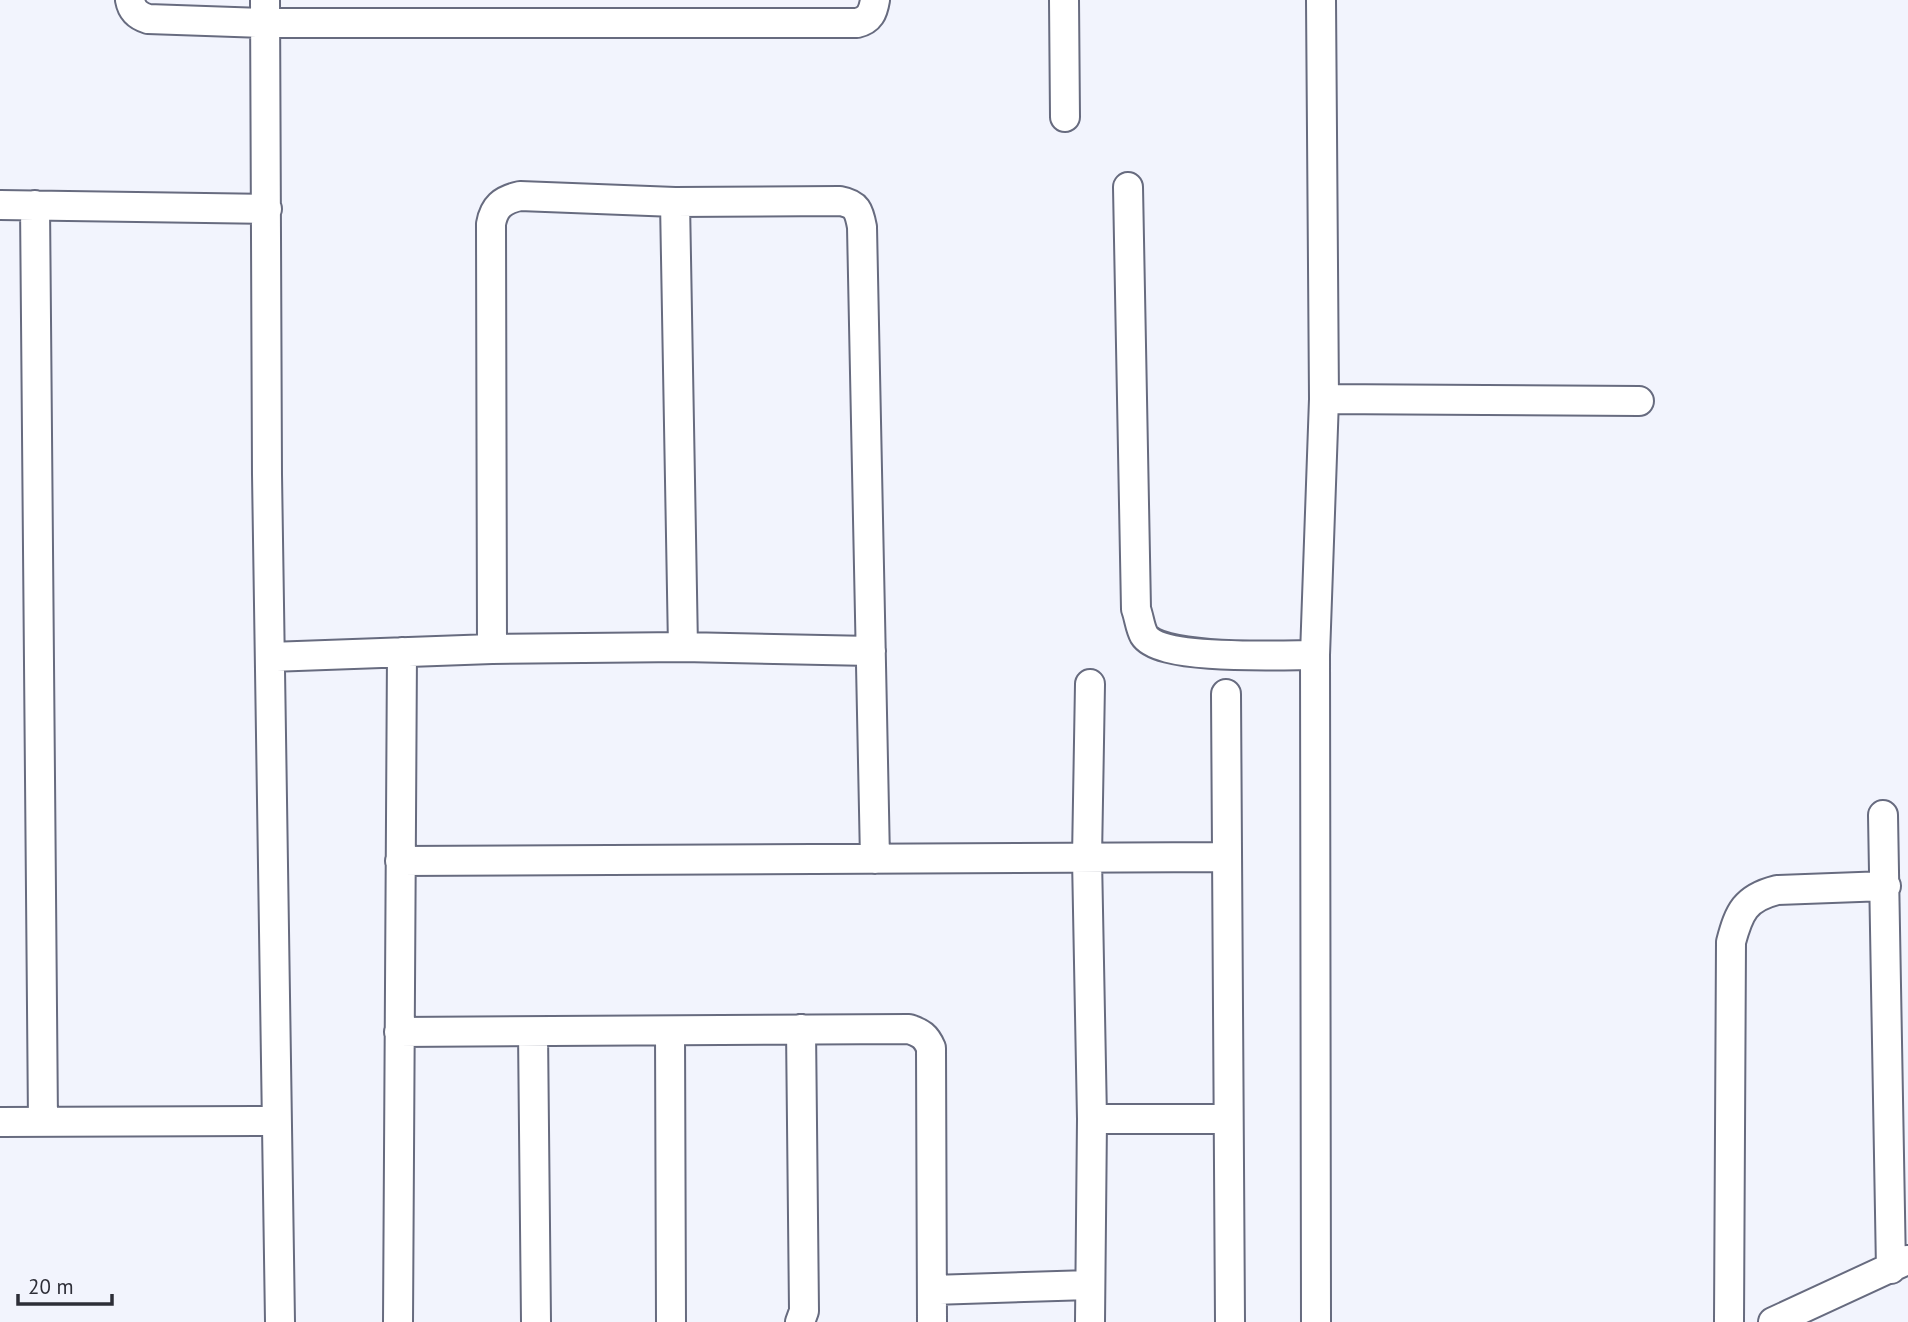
<svg xmlns="http://www.w3.org/2000/svg" width="1908" height="1322" font-family="'PT Sans',sans-serif">
<rect width="100%" height="100%" fill="#f2f4fd"/>
<g fill="none" stroke-linecap="round" stroke-linejoin="round">
<g stroke="#676b7f" stroke-width="32">
<path id="minor" d="M130,0C132,11 138,16 148,19L266,23H857C870,20 873,12 875,0
M265,0L267,474L280,1322
M1064,0L1065,117
M1128,187L1136,609C1139,617 1140,628 1144,635C1160,661 1283,655 1315,655
M675,202L683,647
M0,205L267,209
M35,205L43,1122
M1324,399L1639,401
M871,651L683,647L492,649L491,224C494,207 502,200 520,196L675,202L840,201C857,204 859,211 862,227L875,859
M270,657L492,649
M1090,684L1087,858L1092,1119
M1226,694L1230,1322
M1883,815L1891,1269
M400,861L1226,857
M670,1031L671,1322
M399,1032L909,1029C921,1033 926,1036 931,1048L932,1322
M533,1032L536,1322
M0,1122L276,1121
M932,1290L1090,1285
M398,1322L402,652
M800,1322L804,1311L801,1029
M1090,1322L1092,1119H1228
M1316,1322L1315,655L1324,399L1321,0
M1729,1322L1731,942C1739,912 1745,898 1777,890L1886,886
M1773,1322L1907,1260"/>
</g>
<use href="#minor" stroke="#fff" stroke-width="28"/>
</g>
<path d="M18 1294v10h94v-10" fill="none" stroke="#2d2e37" stroke-width="3.5"/>
<text x="28" y="1294" font-size="21" fill="#2d2e37" stroke="#f2f4fd" stroke-width="5" paint-order="stroke">20 m</text>
</svg>
